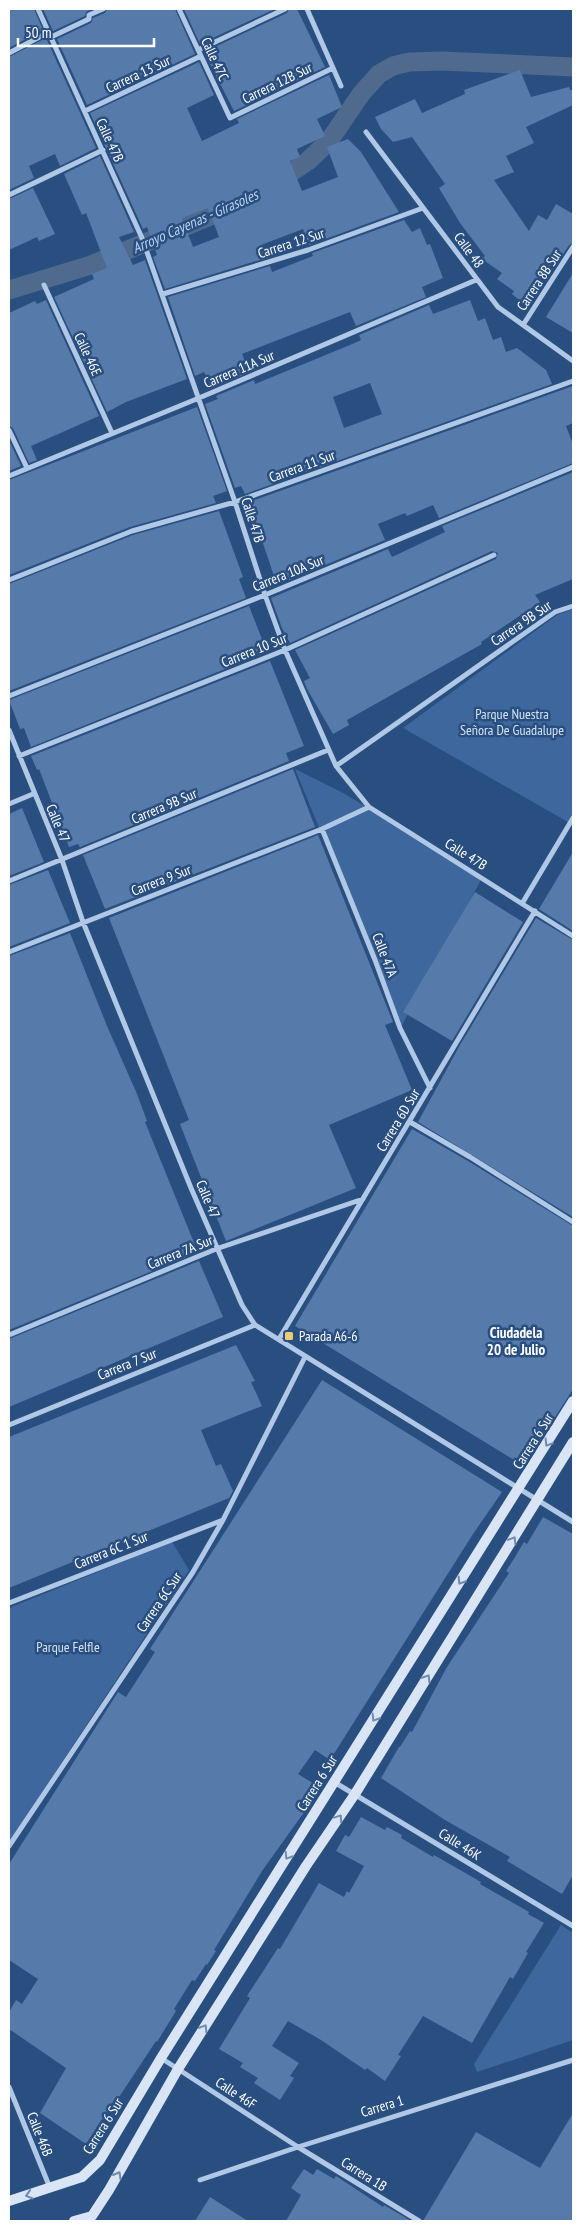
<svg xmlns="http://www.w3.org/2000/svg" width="582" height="2230" font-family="'PT Sans Narrow',sans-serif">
<rect width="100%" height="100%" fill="#294f80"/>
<path fill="#3e689d" d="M573,609V813L568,822L403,728L557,615Z
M295,769L345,794L482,878L401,1027Z
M172,1542L189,1570L9,1842V1608Z
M561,1925L573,1933V2040L477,2072L474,2064Z"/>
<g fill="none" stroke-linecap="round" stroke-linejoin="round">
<path stroke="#4f6a8d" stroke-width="19" d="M274,184L308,161L329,141L361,94L379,74L393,66L409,62L442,61L573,67
M9,290L91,265L235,206"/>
</g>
<path fill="#567baa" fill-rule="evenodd" d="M9,9H34L43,30L9,48Z
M43,9H92L86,12L85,16L53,31Z
M107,9H175L195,54L87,105L57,39L91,23L93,18L105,13Z
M184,9H275L200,44Z
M289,9H297L325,67L234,111L204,52L287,13Z
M46,38L96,148L60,166L55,154L29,166L34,178L9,190V57Z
M199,62L214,95L187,108L202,141L239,123L237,119L329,75L342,107L317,119L325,136L297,149L300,157L290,161L302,191L338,177L327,147L348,139L361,152L399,212L309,245L303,229L261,245L266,258L165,289L153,257L157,255L147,227L143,229L90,113ZM208,208L219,237L193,247L182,218Z
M520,70L531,97L569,87L570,90H573V105L526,127L534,143L506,156L514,172L494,180L529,231L538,215L547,220L556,204L573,214V243L569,245L558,262L524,304L512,294L514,291L497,279L502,273L482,259L485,256L460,223L439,188L445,184L412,137L393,142L381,129L375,117L415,99L422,113L465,94L464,90Z
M100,156L134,232L119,237L133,265L145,260L187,379L126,402L107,412L54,297L94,279L92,274L107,268L86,213L82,215L64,174Z
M33,188L55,234L39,241L37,237L9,250V199Z
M404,220L412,232L420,228L427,245L430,244L443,278L422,287L426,297L356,326L350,312L242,354L250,372L212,388L204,372L195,376L168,297L270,266L272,272L313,256L312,253Z
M573,273V333L546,317Z
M46,300L99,416L31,446L37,460L29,463L13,428L9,426V313L35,301L37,304Z
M470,300L478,321L485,318L493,340L501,337L506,352L517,348L546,370L552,384L245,494L241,486L235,488L205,404L218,399L216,396L254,380L255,384L350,345L361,340L359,335L429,305L433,314ZM370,383L382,414L344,428L333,397Z
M573,386V423L566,426L573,444V463L439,518L433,505L407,516L405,513L378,524L385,540L277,585L249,502Z
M197,407L227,491L213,496L216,503L130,527L9,575V480Z
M9,440L21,466L9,471Z
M573,472V579L535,595L540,602L481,642L482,644L347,720L349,725L333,734L307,689L304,681L310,678L295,650L496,559L498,553L492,551L290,643L282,628L271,598L388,549L392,557L445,532L442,526Z
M219,511L243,577L239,579L246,598L9,691V584L133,535Z
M249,606L267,652L31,747L24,728L20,729L9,700Z
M270,661L304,746L286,753L289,761L80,847L78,844L69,847L39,769L37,770L31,756Z
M293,769L315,827L105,909L83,855Z
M22,808L44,862L9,876V814Z
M318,835L393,1022L385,1025L412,1090L329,1125L356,1188L226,1241L180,1124L189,1120L109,918Z
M573,852V931L539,909Z
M48,870L70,923L9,947V885Z
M475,892L523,922L452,1041L403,1012Z
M536,918L573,940V1217L418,1122L460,1045Z
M70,933L107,1026L137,1094L147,1121L145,1122L197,1250L196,1253L9,1330V956Z
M412,1129L468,1161L573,1226V1389L524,1466L295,1326Z
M199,1261L223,1317L9,1407V1339Z
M236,1345L255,1381L251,1382L262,1406L201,1430L216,1466L221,1464L233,1491L229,1498L9,1588V1437Z
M322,1380L502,1492L473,1534L330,1760L315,1750L298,1774L316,1785L302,1809L305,1811L262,1871L214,1950L216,1951L207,1965L206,1964L195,1981L192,1980L174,2009L176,2011L157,2042L156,2041L104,2120L102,2119L86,2144L40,2113L66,2068L9,2029V2012L16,2000L22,2004L38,1979L9,1960V1864L118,1692L126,1697L155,1652L150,1649Z
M543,1517L573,1534V1875L562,1894L507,1861L510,1857L445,1820L381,1778L399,1747H400L410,1731L412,1732L447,1667L509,1573L506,1571L515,1557L524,1542L527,1544Z
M361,1817L385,1830L387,1827L402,1835L401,1838L433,1857L434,1855L481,1882L480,1884L529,1912L528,1914L544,1923L526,1952L528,1953L513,1979L510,1977L472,2043L423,2016L398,2055L401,2056L385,2081L367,2068L365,2070L321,2040L288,2021L272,2046L299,2063L290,2076L294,2078L280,2100L254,2083L258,2078L240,2067L243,2063L219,2049L250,1998L247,1996L278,1948L280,1949L319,1883L344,1897L347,1891L349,1893L364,1866L336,1851L345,1835L349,1837Z
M573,2113V2221H423L476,2132L540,2168Z
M304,2169L313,2175L317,2169L334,2179L336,2176L383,2207L384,2205L411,2221H286L301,2195L291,2188Z
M210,2197L232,2211L248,2221H195Z"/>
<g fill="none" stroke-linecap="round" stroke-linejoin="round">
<path stroke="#b0c8e5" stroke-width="5" d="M38,9L142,238L235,502L265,595L285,650L336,766L369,807L573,936
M179,9L230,118L333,68
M307,9L341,86
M51,37L89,19V15L103,9
M198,50L285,9
M9,53L49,32
M85,111L201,56
M366,132L498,307L573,361
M9,195L103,150
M44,285L112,433
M163,294L308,250L423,208
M523,325L573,247
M9,430L27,468
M9,476L199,398L476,280
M9,580L132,531L235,502L573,381
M9,696L265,595L573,467
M9,730L62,860L83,922L191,1188L242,1305L255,1325L573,1522
M19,756L285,650L494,555
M336,766L555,612L573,606
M9,804L33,794
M322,829L375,960L400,1028L430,1088
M9,881L328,750
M523,902L573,818
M9,952L322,829L369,807
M410,1122L470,1157L573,1222
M9,1335L216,1249L363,1199
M279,1339L535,911
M9,1425L255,1325
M9,1603L223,1520
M334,1782L573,1926
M9,1846L193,1572L223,1520L305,1357
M161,2058L298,2147L419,2221
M9,2087L50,2188
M200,2180L298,2147L573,2060"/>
<path stroke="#d9e5f5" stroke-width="10" d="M9,2201L82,2177L100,2160L161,2058L573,1401
M74,2221L92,2216L109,2190L178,2069L306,1866L355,1794L573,1442"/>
</g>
<defs><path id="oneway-chevron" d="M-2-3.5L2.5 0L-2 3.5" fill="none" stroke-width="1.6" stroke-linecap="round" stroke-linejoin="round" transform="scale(1.25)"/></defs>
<g stroke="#6f8baf">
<use href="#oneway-chevron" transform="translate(548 1443) rotate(122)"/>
<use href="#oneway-chevron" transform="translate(513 1540) rotate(-58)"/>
<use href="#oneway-chevron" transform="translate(461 1581) rotate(122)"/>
<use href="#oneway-chevron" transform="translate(427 1678) rotate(-58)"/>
<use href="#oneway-chevron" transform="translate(375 1718) rotate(122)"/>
<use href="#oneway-chevron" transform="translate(339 1818) rotate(-56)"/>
<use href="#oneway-chevron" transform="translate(288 1856) rotate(122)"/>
<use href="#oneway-chevron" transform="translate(204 2028) rotate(-58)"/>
<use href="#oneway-chevron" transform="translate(118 2175) rotate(-60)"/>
<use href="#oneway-chevron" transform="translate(29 2195) rotate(163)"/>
</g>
<rect fill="#eccb77" stroke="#294f80" stroke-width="2" x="284" y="1331" width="10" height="10" rx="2.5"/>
<g text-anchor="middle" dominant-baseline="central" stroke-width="5" stroke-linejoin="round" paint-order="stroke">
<g font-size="14" fill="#fff" stroke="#294f80">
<text transform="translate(215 59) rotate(65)">Calle 47C</text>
<text transform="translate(138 74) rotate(-25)">Carrera 13 Sur</text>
<text transform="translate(277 83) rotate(-26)">Carrera 12B Sur</text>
<text transform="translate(110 140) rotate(65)">Calle 47B</text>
<text transform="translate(291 243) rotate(-18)">Carrera 12 Sur</text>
<text transform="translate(469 250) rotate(54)">Calle 48</text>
<text transform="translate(539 280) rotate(-57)">Carrera 8B Sur</text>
<text transform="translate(88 354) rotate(65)">Calle 46E</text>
<text transform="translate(239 369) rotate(-23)">Carrera 11A Sur</text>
<text transform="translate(302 466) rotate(-20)">Carrera 11 Sur</text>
<text transform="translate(253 520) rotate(72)">Calle 47B</text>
<text transform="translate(288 573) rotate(-22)">Carrera 10A Sur</text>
<text transform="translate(521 623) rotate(-34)">Carrera 9B Sur</text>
<text transform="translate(254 650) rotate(-22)">Carrera 10 Sur</text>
<text transform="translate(164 806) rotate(-23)">Carrera 9B Sur</text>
<text transform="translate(58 823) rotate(67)">Calle 47</text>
<text transform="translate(466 854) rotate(32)">Calle 47B</text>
<text transform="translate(161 880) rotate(-21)">Carrera 9 Sur</text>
<text transform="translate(385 955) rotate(69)">Calle 47A</text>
<text transform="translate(398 1120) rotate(-59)">Carrera 6D Sur</text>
<text transform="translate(208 1199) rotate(67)">Calle 47</text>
<text transform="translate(180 1252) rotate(-22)">Carrera 7A Sur</text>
<text transform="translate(127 1364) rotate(-22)">Carrera 7 Sur</text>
<text transform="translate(533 1441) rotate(-58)">Carrera 6 Sur</text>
<text transform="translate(111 1550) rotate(-22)">Carrera 6C 1 Sur</text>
<text transform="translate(159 1602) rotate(-56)">Carrera 6C Sur</text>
<text transform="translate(317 1783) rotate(-58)">Carrera 6 Sur</text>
<text transform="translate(460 1844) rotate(32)">Calle 46K</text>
<text transform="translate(236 2093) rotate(33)">Calle 46F</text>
<text transform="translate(382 2106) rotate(-17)">Carrera 1</text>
<text transform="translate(103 2126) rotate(-58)">Carrera 6 Sur</text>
<text transform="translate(40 2134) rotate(68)">Calle 46B</text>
<text transform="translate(364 2174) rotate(32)">Carrera 1B</text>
</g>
<g font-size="14" fill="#d3e2f4" stroke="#294f80">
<text x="512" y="714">Parque Nuestra<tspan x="512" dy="16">Señora De Guadalupe</tspan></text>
<text x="68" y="1647">Parque Felfle</text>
</g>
<g font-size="14" fill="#fff" stroke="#294f80" text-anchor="start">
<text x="299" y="1336">Parada A6-6</text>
</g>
<g font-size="15" font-style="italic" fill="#bcd2ed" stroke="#294f80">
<text transform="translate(195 221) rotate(-24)">Arroyo Cayenas - Girasoles</text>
</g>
<g font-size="15" font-weight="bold" fill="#fff" stroke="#294f80">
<text x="516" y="1332">Ciudadela<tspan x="516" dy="17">20 de Julio</tspan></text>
</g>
</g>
<rect width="582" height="2230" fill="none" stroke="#ffffff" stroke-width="20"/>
<path d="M18 38v8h136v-8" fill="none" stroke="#ffffff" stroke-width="2.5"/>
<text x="25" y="38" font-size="15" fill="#ffffff" stroke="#294f80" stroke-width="4" paint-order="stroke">50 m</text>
</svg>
